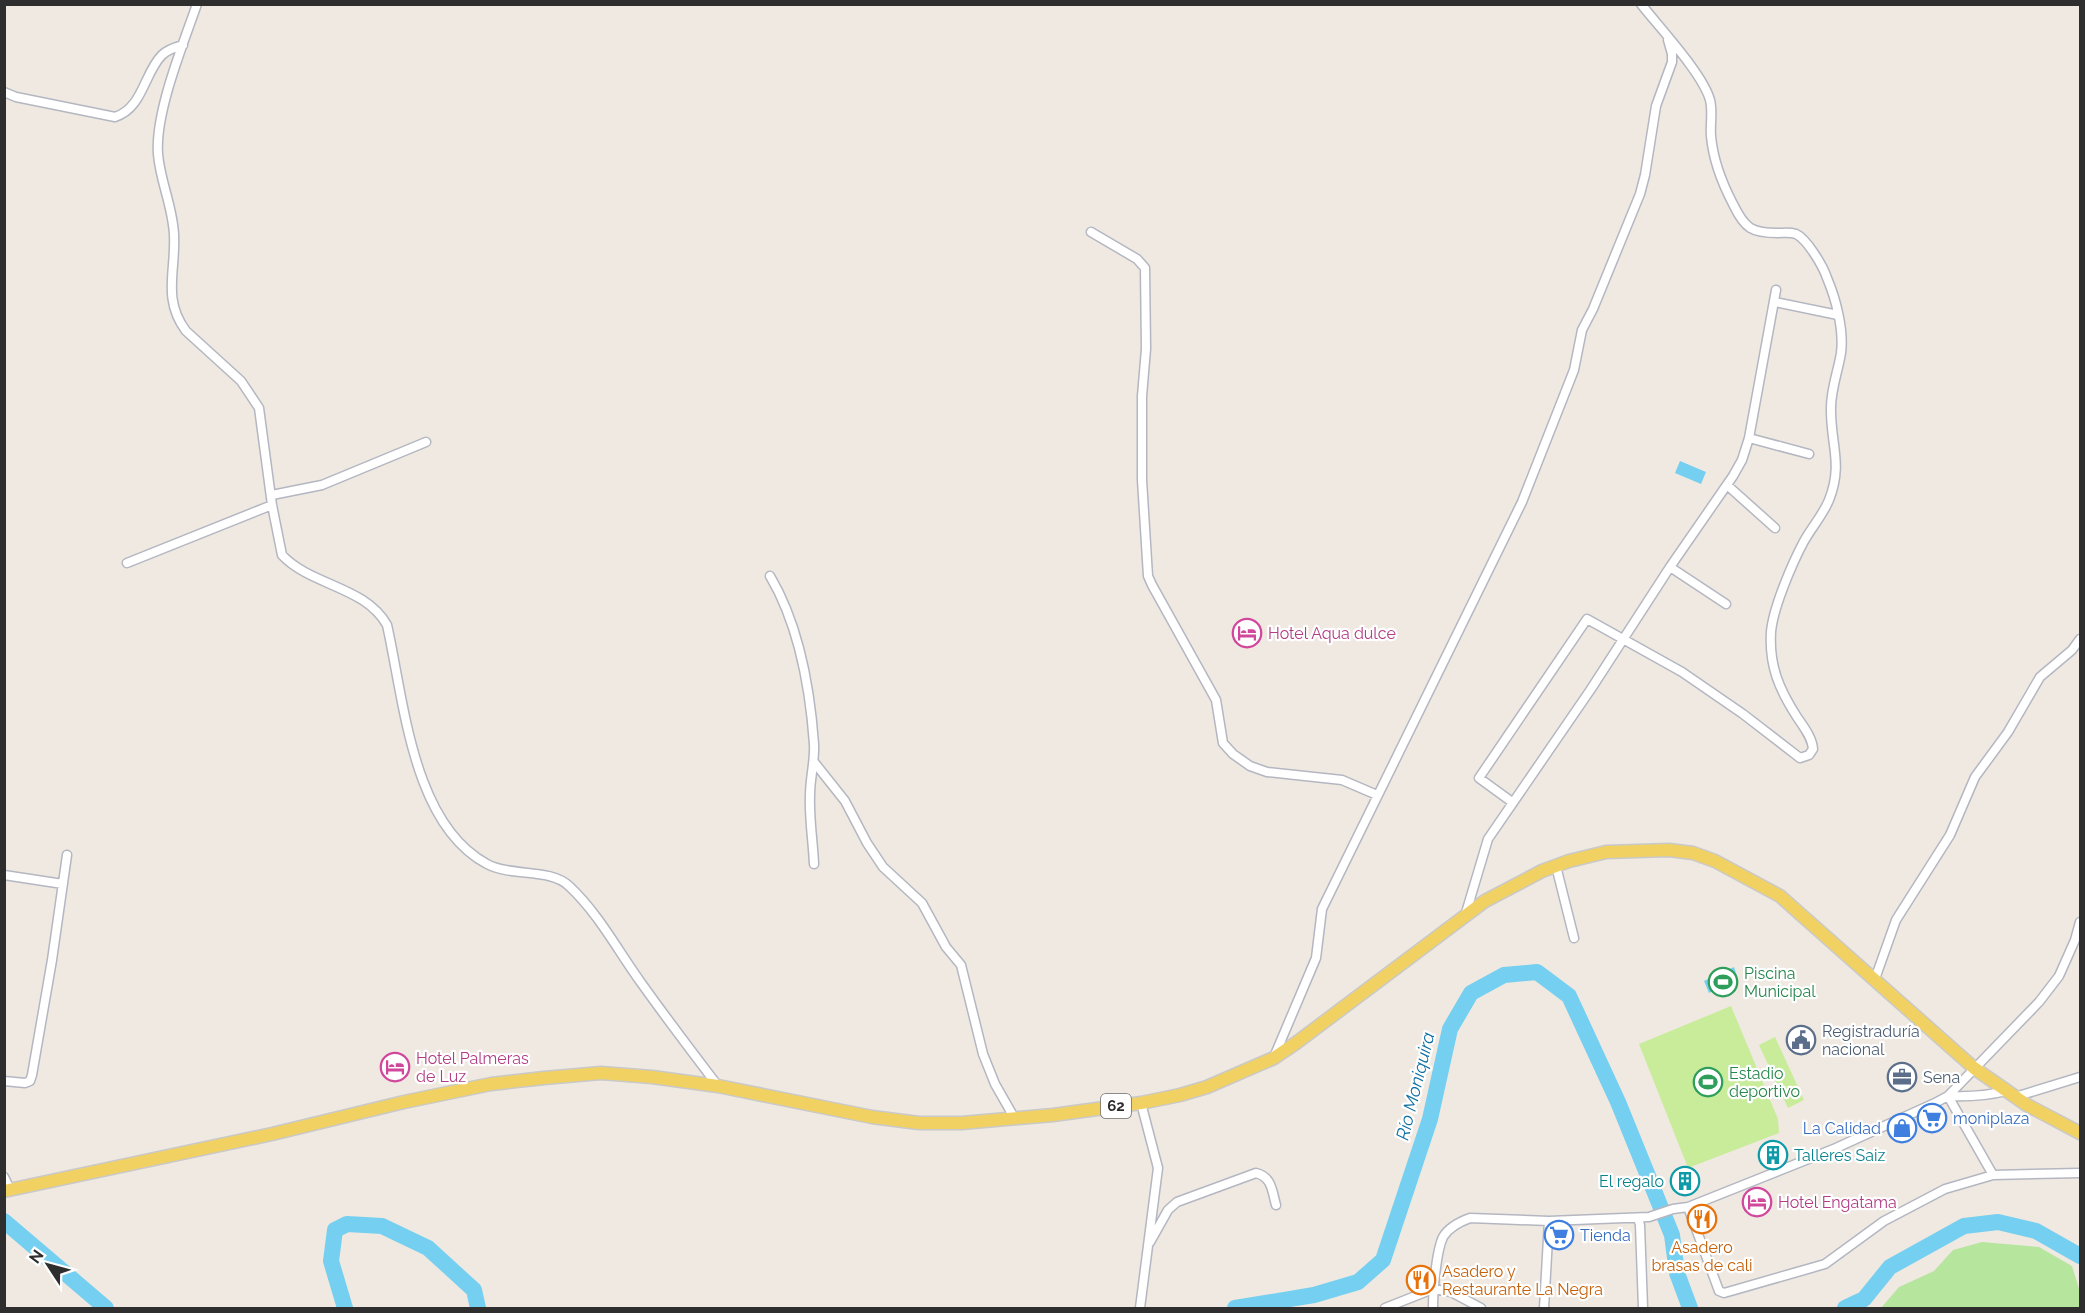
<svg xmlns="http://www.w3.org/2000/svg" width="2085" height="1313" font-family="Raleway,sans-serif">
<rect width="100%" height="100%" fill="#efe9e1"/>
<path fill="#b6e59e" d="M1982,1242L2039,1247L2072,1266L2080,1292V1308H1881L1899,1287L1934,1271L1953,1250Z"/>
<path fill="#c9ec9a" d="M1731,1006L1778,1119L1779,1133L1688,1168L1639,1044Z
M1775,1037L1804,1100L1788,1108L1759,1045Z"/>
<path fill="#75cff0" d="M1680,461L1706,472L1701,484L1675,473Z
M1734,967L1738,979L1709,993L1704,981Z"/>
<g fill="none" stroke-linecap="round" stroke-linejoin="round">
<path stroke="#75cff0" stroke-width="16" d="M4,1221L106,1308
M345,1308L331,1261L335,1230L347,1224L382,1226L428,1248L474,1290L478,1308
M1235,1308L1314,1295L1358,1282L1383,1260L1430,1119L1450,1029L1471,993L1504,975L1537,972L1569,996L1618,1102L1672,1235L1677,1273L1690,1308
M1845,1308L1864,1299L1890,1267L1964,1226L1998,1222L2036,1231L2080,1256"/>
<g stroke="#b4b7c1" stroke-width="11">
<path id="street" d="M197,4C183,45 155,112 158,154C160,181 173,207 174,235C176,271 162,299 186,331L241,381L259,408L272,505L282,555C311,586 365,586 387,625C404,700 412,824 487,864C512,877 550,868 569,886C599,914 618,951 642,984C667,1019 692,1052 718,1086
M4,92L16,97L115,117C143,108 144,73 162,55C168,49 176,47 183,45
M1091,232L1137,259L1145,268L1146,349L1142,396V480L1148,576L1152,585L1216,700L1223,743L1233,754L1250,766L1267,772L1342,780L1377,795
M1775,302L1838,315
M1749,438L1809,454
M1727,485L1775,528
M272,495L322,485L426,442
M127,563L272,505
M1670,567L1726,604
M770,576C799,625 810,688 814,744C815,761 810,778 810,795C809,818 813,841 814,864
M814,762L845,801L867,843L883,867L922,903L946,947L961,965L983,1054L995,1084L1015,1119
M1512,802L1479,778L1587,619L1682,672L1743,714L1800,758L1809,755L1813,749C1812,737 1803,726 1797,717C1779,689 1769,666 1771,632C1773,608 1792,564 1803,543C1811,528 1823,515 1829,500C1843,465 1831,445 1831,411C1830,391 1838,372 1841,353C1844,330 1836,299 1827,278C1823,266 1807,239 1796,234C1790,232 1784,233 1778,233C1752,233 1745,229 1733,204C1722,183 1713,159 1711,136C1710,124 1713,112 1710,100C1703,74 1659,27 1641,4
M1556,866L1574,938
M4,875L63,884
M1465,916L1488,839L1591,689L1670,567L1733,476L1742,460L1749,438L1776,290
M1875,979L1896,920L1950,835L1975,777L2008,732L2040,677L2072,650L2080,639
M1274,1057L1316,958L1322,909L1522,502L1574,370L1582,330L1593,309L1640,194L1645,175L1656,106L1672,62V54L1668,40
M4,1081L25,1083L30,1081L32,1075L52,960L67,855
M1948,1096L1993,1175
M1948,1096C1969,1097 1986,1096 2006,1091
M2015,1097L2080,1077
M4,1177L10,1189
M1688,1207L1719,1291L1724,1293L1825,1264L1884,1221L1945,1189L1993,1175L2080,1173
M1638,1218L1640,1225L1643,1308
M1150,1242L1168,1210L1177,1202L1256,1173C1272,1177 1272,1191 1276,1205
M1140,1308L1158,1168L1141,1103
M1385,1308L1433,1289L1451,1292L1481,1308
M1433,1308C1433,1292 1436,1252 1443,1237C1449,1227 1459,1222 1470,1218L1549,1221L1649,1217L1673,1209L1688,1207L1836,1148L1935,1103L1948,1096L2039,1002L2059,976L2075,940L2080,922
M1544,1308L1549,1221"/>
</g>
<g stroke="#c9c9c9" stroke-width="15">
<path id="primary" d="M4,1191L272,1134L404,1102L491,1084L544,1078L601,1073L652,1077L718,1086L872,1117L919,1123H962L1053,1115L1141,1103L1180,1095L1207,1087L1274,1058L1296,1043L1485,901L1542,871L1569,861L1606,852L1669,850L1693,853L1715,861L1780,896L1974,1068L2027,1105L2080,1133"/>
</g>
<use href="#street" stroke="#fff" stroke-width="8"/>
<use href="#primary" stroke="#f2d163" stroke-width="12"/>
</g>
<defs>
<g id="hotel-ring" transform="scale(1.5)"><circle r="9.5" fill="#fff" stroke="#d1479c" stroke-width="1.5"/><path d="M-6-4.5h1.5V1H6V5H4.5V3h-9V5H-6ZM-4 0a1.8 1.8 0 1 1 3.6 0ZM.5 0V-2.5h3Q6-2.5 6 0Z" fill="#d1479c"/></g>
<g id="stadium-ring" transform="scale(1.5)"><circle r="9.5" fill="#fff" stroke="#2e9e5b" stroke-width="1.5"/><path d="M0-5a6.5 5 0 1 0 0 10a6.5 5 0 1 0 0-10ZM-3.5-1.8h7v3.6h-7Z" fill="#2e9e5b"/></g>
<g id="civic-ring" transform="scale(1.5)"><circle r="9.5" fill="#fff" stroke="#5c6f8a" stroke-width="1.5"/><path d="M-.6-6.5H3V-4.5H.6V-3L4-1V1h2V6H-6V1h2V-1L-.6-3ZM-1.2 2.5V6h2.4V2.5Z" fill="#5c6f8a"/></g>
<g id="office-ring" transform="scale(1.5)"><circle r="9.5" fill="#fff" stroke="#5c6f8a" stroke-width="1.5"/><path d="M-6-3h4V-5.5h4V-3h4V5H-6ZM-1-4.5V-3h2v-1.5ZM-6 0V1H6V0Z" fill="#5c6f8a"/></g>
<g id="supermarket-ring" transform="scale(1.5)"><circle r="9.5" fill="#fff" stroke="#3f7fe0" stroke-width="1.5"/><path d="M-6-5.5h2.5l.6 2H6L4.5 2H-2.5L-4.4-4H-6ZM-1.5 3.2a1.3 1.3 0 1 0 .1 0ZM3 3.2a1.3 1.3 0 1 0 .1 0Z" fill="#3f7fe0"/></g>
<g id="shop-ring" transform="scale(1.5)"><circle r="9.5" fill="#fff" stroke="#3f7fe0" stroke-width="1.5"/><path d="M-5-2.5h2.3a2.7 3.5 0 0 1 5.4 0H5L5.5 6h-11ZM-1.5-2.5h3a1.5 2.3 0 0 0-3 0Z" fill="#3f7fe0"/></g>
<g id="building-ring" transform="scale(1.5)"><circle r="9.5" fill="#fff" stroke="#0f9aa8" stroke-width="1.5"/><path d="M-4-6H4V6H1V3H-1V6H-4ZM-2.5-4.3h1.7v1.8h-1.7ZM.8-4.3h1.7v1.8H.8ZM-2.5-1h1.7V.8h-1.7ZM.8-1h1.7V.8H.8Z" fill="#0f9aa8"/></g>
<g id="restaurant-ring" transform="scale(1.5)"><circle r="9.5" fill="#fff" stroke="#e8710a" stroke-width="1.5"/><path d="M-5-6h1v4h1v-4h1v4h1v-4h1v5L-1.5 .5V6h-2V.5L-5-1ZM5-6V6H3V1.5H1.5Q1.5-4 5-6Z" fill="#e8710a"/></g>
</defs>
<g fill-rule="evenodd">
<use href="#hotel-ring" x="1247" y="633"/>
<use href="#stadium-ring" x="1723" y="982"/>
<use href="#civic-ring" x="1801" y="1040"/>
<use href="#hotel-ring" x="395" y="1067"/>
<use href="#office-ring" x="1902" y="1077"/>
<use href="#stadium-ring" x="1708" y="1082"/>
<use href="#supermarket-ring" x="1932" y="1118"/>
<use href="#shop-ring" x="1902" y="1128"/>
<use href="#building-ring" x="1773" y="1155"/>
<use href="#building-ring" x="1685" y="1181"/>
<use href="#hotel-ring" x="1757" y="1202"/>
<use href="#restaurant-ring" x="1702" y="1219"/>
<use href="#supermarket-ring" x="1559" y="1235"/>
<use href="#restaurant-ring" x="1421" y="1280"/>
</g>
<g text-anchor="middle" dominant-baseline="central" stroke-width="4.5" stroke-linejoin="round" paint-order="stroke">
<rect fill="#fff" stroke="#6d6d6d" stroke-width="1.5" x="1101" y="1094" width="30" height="24" rx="4.5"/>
<g font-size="15" font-weight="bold" fill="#2e2e2e">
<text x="1116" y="1106">62</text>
</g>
<g font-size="16" fill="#b23c85" stroke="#fff" text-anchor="start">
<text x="1268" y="633">Hotel Aqua dulce</text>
<text x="416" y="1058">Hotel Palmeras<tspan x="416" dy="18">de Luz</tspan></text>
<text x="1778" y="1202">Hotel Engatama</text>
</g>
<g font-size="16" fill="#27864d" stroke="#fff" text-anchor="start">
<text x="1744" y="973">Piscina<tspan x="1744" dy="18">Municipal</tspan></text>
<text x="1729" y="1073">Estadio<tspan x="1729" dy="18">deportivo</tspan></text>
</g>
<g font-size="16" fill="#4e5e75" stroke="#fff" text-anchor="start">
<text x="1822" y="1031">Registraduría<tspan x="1822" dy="18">nacional</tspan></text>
<text x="1923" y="1077">Sena</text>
</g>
<g font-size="16" fill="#366cbe" stroke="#fff" text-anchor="start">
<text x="1953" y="1118">moniplaza</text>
<text x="1881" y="1128" text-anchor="end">La Calidad</text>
<text x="1580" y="1235">Tienda</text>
</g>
<g font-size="16" fill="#0d838f" stroke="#fff" text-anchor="start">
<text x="1794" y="1155">Talleres Saiz</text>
<text x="1664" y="1181" text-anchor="end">El regalo</text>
</g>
<g font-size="16" fill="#c56008" stroke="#fff">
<text x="1702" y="1247">Asadero<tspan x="1702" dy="18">brasas de cali</tspan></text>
<text x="1442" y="1271" text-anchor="start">Asadero y<tspan x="1442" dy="18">Restaurante La Negra</tspan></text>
</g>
<g font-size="18" font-style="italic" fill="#0d6fa3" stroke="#fff">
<text transform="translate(1415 1086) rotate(-76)">Río Moniquira</text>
</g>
</g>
<rect width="2085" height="1313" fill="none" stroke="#2e2e2e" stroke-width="12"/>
<g transform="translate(48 1265) rotate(306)" stroke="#ffffff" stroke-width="4.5" paint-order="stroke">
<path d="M0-4.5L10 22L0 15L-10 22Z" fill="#2e2e2e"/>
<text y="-9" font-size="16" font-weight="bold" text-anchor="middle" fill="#2e2e2e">N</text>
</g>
</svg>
